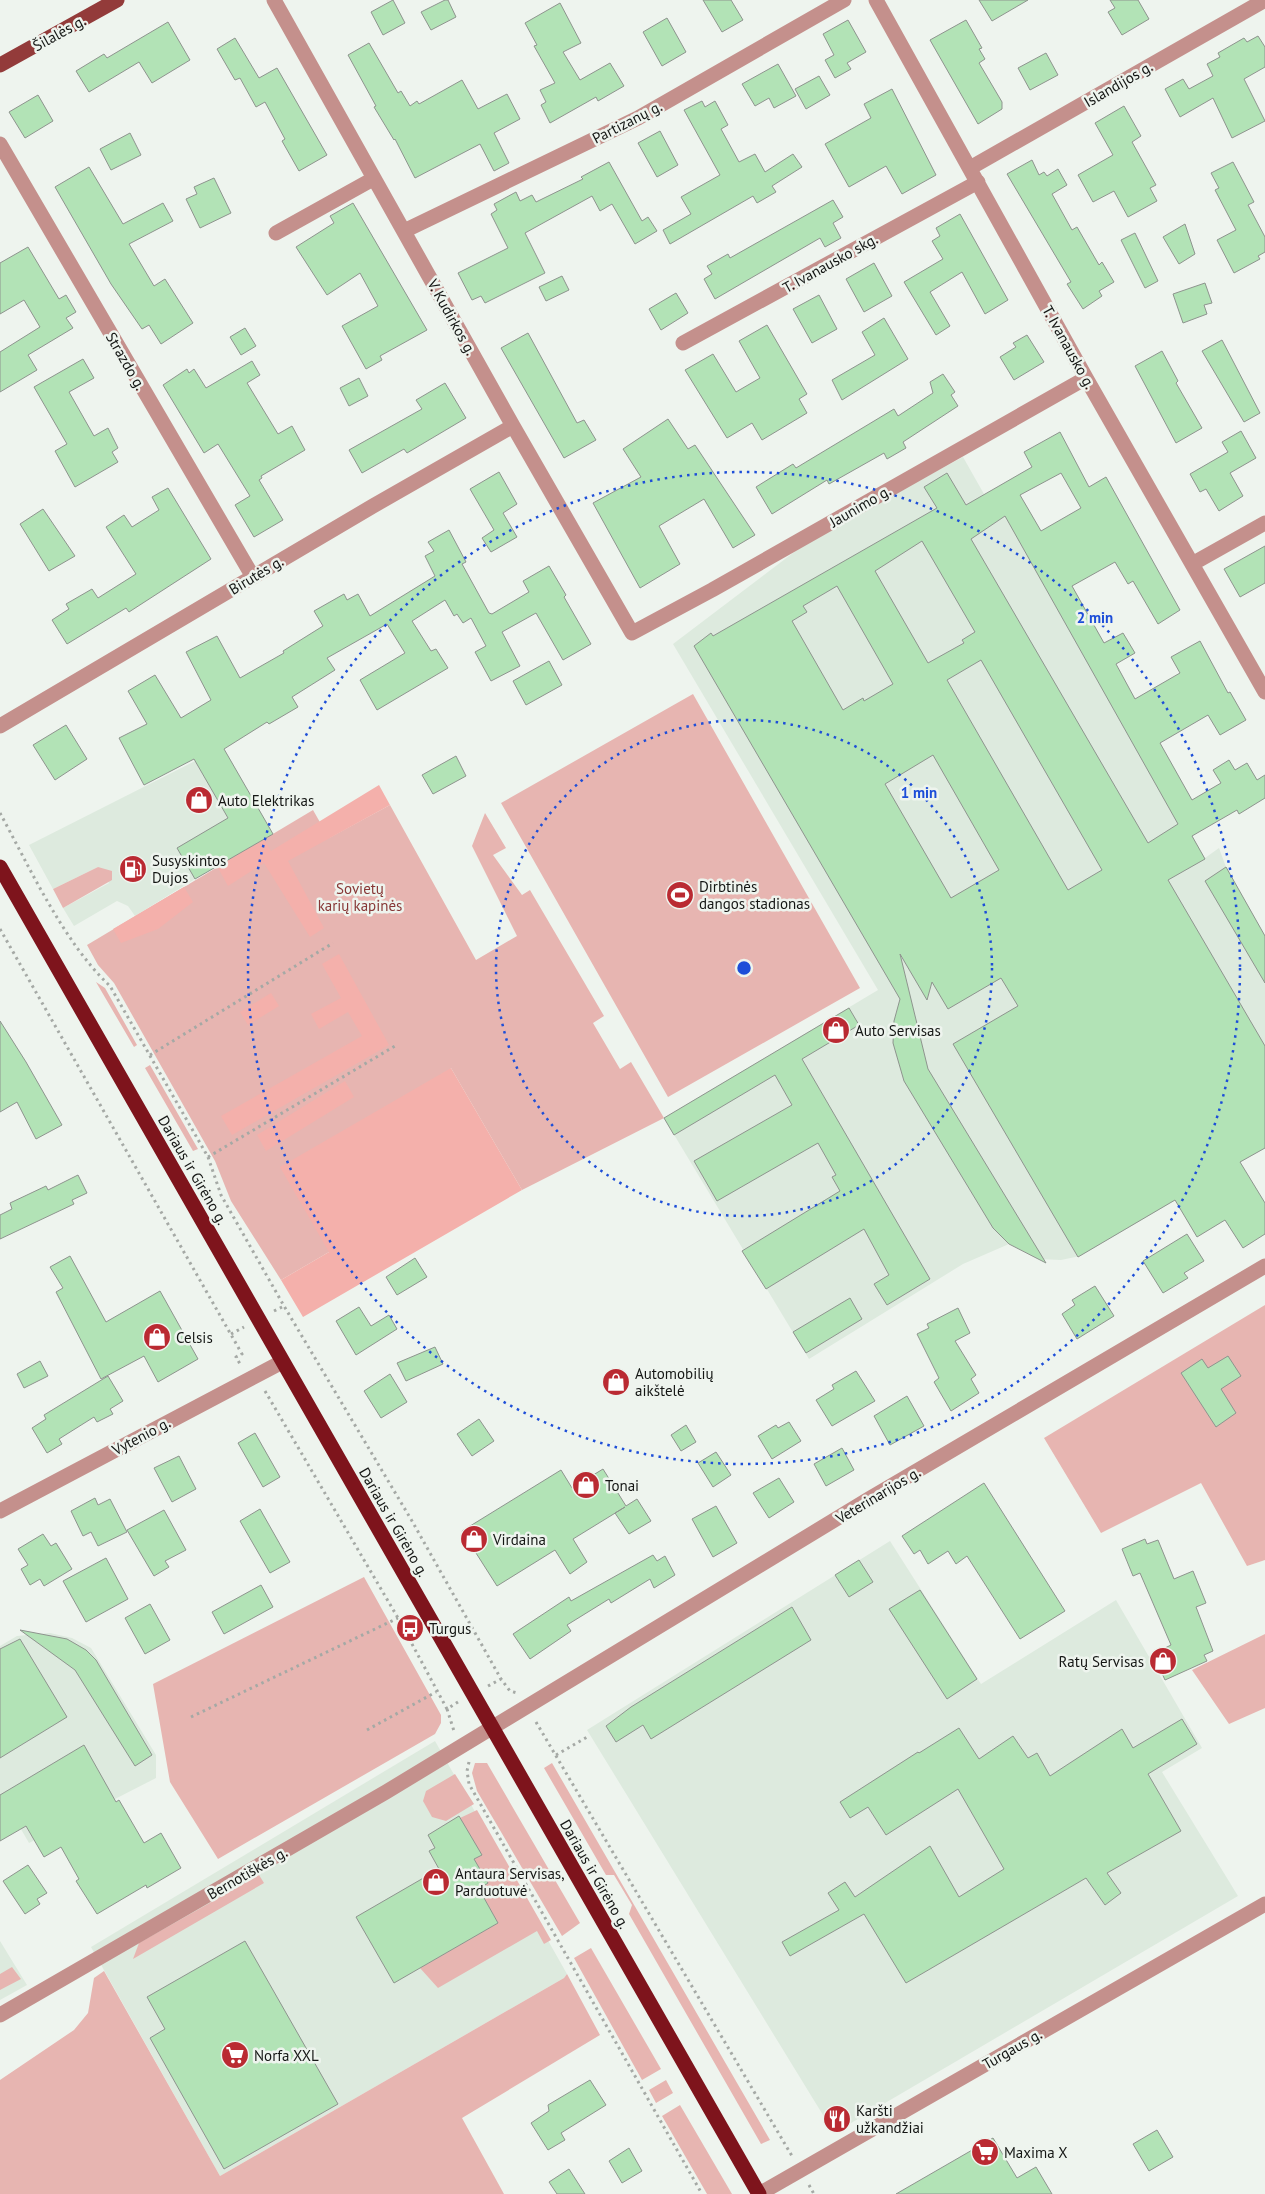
<svg xmlns="http://www.w3.org/2000/svg" width="1265" height="2194" font-family="'PT Sans',sans-serif">
<rect width="100%" height="100%" fill="#eef4ee"/>
<path fill="#ddeade" d="M963,457L997,517L1025,503L1199,813L1184,822L1205,858L1219,848L1226,867L1265,936V1148L1080,1256L1061,1260L1039,1259L1009,1244L963,1264L809,1359L664,1118L878,990L673,644L814,537Z
M195,761L228,818L195,879L135,916L128,906L117,901L74,926L63,908L109,883L98,867L53,889L29,845Z
M890,1541L981,1684L1116,1600L1202,1748L1162,1772L1238,1896L834,2133L587,1730Z
M50,1633L72,1638L91,1648L156,1755V1778L29,1843L11,1812L0,1818V1646L17,1636Z
M435,1741L567,1974L564,1978L220,2176L91,1947Z
M0,1941L27,1985L0,2000Z"/>
<path fill="#e7b5b1" d="M693,694L860,988L668,1097L501,803Z
M390,805L476,960L517,936L472,846L485,813L506,848L493,855L522,895L530,890L604,1016L593,1023L620,1069L631,1062L664,1118L522,1190L451,1068L329,1252L281,1280L231,1201L215,1161L114,983L98,965L87,945L313,810L329,838Z
M98,867L112,871V880L63,908L53,889Z
M96,982L105,988L137,1045L134,1047Z
M150,1065L198,1149L193,1151L145,1068Z
M1265,1305V1560L1247,1566L1201,1483L1101,1533L1044,1438Z
M364,1577L441,1715V1723L435,1734L218,1859L170,1782L153,1684Z
M1265,1634V1708L1229,1724L1192,1670Z
M475,1763H487L580,1923L562,1936L477,1791L472,1773Z
M552,1763L770,2140L761,2144L629,1914L632,1905L614,1875H606L544,1768Z
M455,1774L474,1804L446,1821L432,1817L423,1801L426,1791Z
M477,1810L551,1940L544,1944L537,1931L438,1988L420,1968L498,1923L479,1889L488,1883L474,1859L481,1855L460,1818Z
M259,1875L264,1883L133,1959L139,1943Z
M591,1948L661,2069L642,2080L574,1958Z
M12,1967L21,1979L0,1990V1974Z
M104,1971L220,2176L564,1978L567,1974L600,2035L462,2118L504,2194H0V2080L74,2030L88,2013L94,1978Z
M666,2080L673,2093L656,2103L649,2090Z
M680,2105L732,2194H707L662,2116Z"/>
<path fill="#f4b0ab" d="M379,785L390,805L288,861L324,928L310,937L264,863L228,886L217,866L264,839L271,851Z
M184,887L193,902L158,929L121,943L113,929Z
M339,954L389,1045L232,1135L221,1116L362,1036L348,1012L319,1029L311,1014L341,998L322,964Z
M271,993L279,1006L248,1025L240,1012Z
M451,1068L522,1190L303,1317L281,1280L329,1252L280,1167Z
M345,1081L354,1097L266,1151L257,1135Z"/>
<path fill="#b2e3b6" stroke="#8e948e" fill-rule="evenodd" d="M393,0L405,23L383,35L371,12Z
M445,0H448L456,17L431,30L421,12Z
M703,0H731L743,20L722,32Z
M979,0H1028L992,21Z
M1110,0H1138L1149,19L1122,35L1108,12L1115,8Z
M560,3L581,43L563,52L580,80L610,63L624,86L598,101L596,97L550,123L541,105L546,102L540,90L555,83L534,46L537,45L525,23Z
M667,18L686,52L662,66L643,32Z
M848,20L866,52L847,63L851,69L835,78L825,60L834,55L823,34Z
M966,20L982,48L979,49L985,59L979,63L1002,102V109L978,124L930,40Z
M168,22L190,60L152,83L139,62L89,92L76,71L104,54L107,58Z
M1258,36L1265,47V67L1244,79L1265,121L1232,138L1213,98L1180,117L1165,89L1183,79L1189,89L1213,76L1207,64L1220,57L1218,53L1244,38L1247,42Z
M235,38L259,78L277,68L327,155L299,171L282,141L285,139L265,102L256,107L240,78L235,80L217,49Z
M369,43L398,93L401,91L410,106L417,101L419,104L462,80L478,109L507,94L520,119L494,133L509,163L494,171L480,144L415,178L395,139L394,140L374,107L376,106L348,55Z
M1046,53L1058,75L1030,90L1018,68Z
M778,64L796,96L774,108L769,98L755,106L742,84Z
M819,76L830,95L806,109L795,89Z
M892,89L936,175L902,194L886,166L849,187L825,144L871,118L864,104Z
M38,95L53,121L25,138L9,112Z
M702,101L705,107L715,101L728,125L721,129L739,162L755,154L765,172L793,154L802,167L772,186L776,192L757,203L753,196L670,244L663,230L691,214L681,197L720,175L684,110Z
M1124,106L1141,136L1132,142L1156,185L1150,188L1157,201L1128,217L1114,191L1093,202L1078,175L1113,155L1095,123Z
M660,131L678,165L657,177L638,143Z
M130,133L141,155L111,170L100,149Z
M1032,160L1039,175L1044,172L1047,176L1058,169L1067,185L1052,194L1072,230L1077,227L1099,265L1102,262L1114,282L1099,291L1102,296L1083,309L1067,284L1071,282L1007,174Z
M609,162L642,221L648,217L657,231L635,244L612,204L600,211L592,196L525,233L545,273L485,303L481,296L472,300L458,273L508,248L491,214L497,210L494,204L516,192L520,201L532,195L536,202L583,179L581,177Z
M1233,162L1254,202L1248,205L1265,237V252L1258,256L1260,259L1234,273L1217,240L1236,230L1215,190L1219,188L1211,173Z
M89,167L123,224L163,203L173,221L129,244L154,286L165,279L193,323L161,344L149,325L142,329L111,284L55,187Z
M214,178L231,213L200,228L186,199L197,194L194,187Z
M833,200L843,217L833,223L841,238L825,247L820,238L715,299L704,279L712,274L707,266L728,254L730,258Z
M353,203L427,330L380,356L382,360L366,369L342,326L378,306L360,273L327,295L296,247L334,223L330,216Z
M960,214L1008,300L985,314L962,272L930,292L950,326L936,335L904,282L943,259L932,241L940,236L936,228Z
M1185,224L1195,254L1179,264L1163,237Z
M1135,233L1158,281L1145,288L1121,240Z
M28,247L59,299L66,295L76,312L66,318L73,328L28,355L37,370L0,392V352L40,327L24,300L0,314V263Z
M874,263L892,296L864,312L846,279Z
M562,276L569,290L546,301L539,287Z
M1205,283L1212,303L1204,305L1207,314L1183,323L1173,294Z
M676,293L688,313L661,330L649,309Z
M819,295L837,329L812,343L793,309Z
M884,318L908,359L842,400L832,380L875,355L862,332Z
M767,325L807,394L799,399L807,413L762,440L752,423L727,438L685,370L713,354L736,392L760,378L739,341Z
M245,328L256,346L241,355L230,337Z
M528,333L577,423L584,420L596,440L564,458L501,348Z
M1027,335L1044,362L1014,380L1000,357L1016,347L1013,343Z
M1222,340L1260,413L1244,422L1202,351Z
M1162,351L1178,381L1176,383L1202,428L1176,443L1135,366Z
M83,359L94,378L69,392L94,436L108,428L118,448L112,452L118,462L75,487L55,451L67,444L34,387Z
M252,361L260,375L247,383L278,434L292,426L305,450L261,476L262,478L259,480L283,520L254,537L235,505L250,496L218,444L204,453L163,385L187,369L189,373L194,369L206,388Z
M943,374L955,392L951,395L958,406L903,442L906,448L887,459L884,453L829,484L827,480L772,514L756,487L793,464L796,468L894,409L898,416L933,393L930,382Z
M359,378L368,396L349,406L340,388Z
M445,383L466,418L407,453L404,449L362,473L349,450L422,409L416,400Z
M668,419L688,449L695,445L755,535L733,548L704,499L659,526L680,564L640,588L593,503L641,477L623,449Z
M1241,431L1256,458L1230,473L1243,496L1219,511L1206,489L1200,492L1190,474L1228,452L1222,442Z
M1060,432L1089,487L1106,477L1180,610L1158,624L1133,581L1128,584L1115,562L1072,586L1104,643L1123,633L1135,653L1116,664L1135,699L1180,673L1171,657L1200,641L1228,693L1230,692L1246,720L1220,735L1208,715L1160,743L1192,800L1221,783L1213,770L1229,760L1235,770L1247,763L1257,780L1265,775V798L1239,814L1237,810L1192,836L1205,859L1168,880L1265,1046V1148L1240,1162L1265,1203V1234L1243,1248L1225,1220L1197,1237L1175,1200L1078,1257L953,1044L1018,1006L1001,978L948,1009L932,982L927,1000L900,954L928,1069L1046,1263L1009,1244L993,1228L904,1081L893,1043L894,1021L900,999L694,646L711,633L713,636L937,508L924,487L947,473L966,505L1032,467L1024,452ZM1061,473L1081,508L1041,531L1020,495ZM1005,516L1178,824L1148,843L971,539ZM922,541L975,632L962,640L964,643L928,663L875,571ZM837,586L893,684L864,701L863,698L843,710L792,621L807,612L803,606ZM981,660L1102,870L1068,890L947,680ZM933,755L999,870L951,898L885,784Z
M499,472L517,504L503,513L517,537L491,552L482,538L494,530L470,489Z
M168,488L211,559L129,612L126,608L67,644L52,620L69,609L66,604L92,589L98,598L136,574L106,527L124,515L132,527L159,510L152,497Z
M43,509L75,556L49,571L20,524Z
M449,530L466,562L462,564L489,613L492,614L529,592L523,581L549,566L566,595L564,597L591,644L563,660L536,613L502,632L520,666L491,681L475,652L486,646L471,618L463,623L457,614L454,616L445,600L412,621L431,651L436,649L448,668L377,710L360,680L405,653L387,624L327,658L335,670L292,697L298,707L269,724L267,722L224,749L273,834L195,879L177,848L228,818L194,759L144,785L119,738L147,724L128,691L155,675L181,718L211,700L186,652L217,636L240,678L284,653L283,651L323,626L314,611L344,594L347,600L358,594L370,616L435,576L425,556L434,551L428,542Z
M1265,546V583L1240,597L1224,569Z
M549,661L562,685L526,705L513,681Z
M66,725L87,759L55,780L33,745Z
M456,756L466,776L433,794L422,775Z
M1226,867L1265,936V983L1205,881Z
M849,1008L859,1025L802,1059L930,1279L887,1305L874,1284L889,1275L864,1229L766,1289L742,1251L840,1191L832,1177L836,1175L818,1143L717,1201L694,1161L792,1105L775,1075L674,1135L664,1118Z
M0,1021L26,1062L62,1125L36,1139L17,1102L0,1112Z
M78,1175L87,1193L72,1200L74,1204L0,1239V1215L12,1209L10,1203L46,1186L48,1190Z
M1187,1234L1204,1261L1184,1273L1188,1278L1163,1293L1143,1261Z
M70,1256L106,1322L160,1291L198,1359L158,1382L144,1356L101,1379L56,1292L63,1288L50,1267Z
M415,1258L427,1277L397,1295L386,1277Z
M1095,1286L1114,1316L1077,1339L1062,1314L1075,1305L1072,1300Z
M850,1298L862,1319L806,1353L793,1332Z
M359,1307L371,1326L389,1315L397,1329L356,1355L336,1321Z
M958,1308L970,1333L955,1341L976,1375L971,1379L979,1393L951,1411L934,1382L939,1378L917,1334L929,1328L927,1324Z
M435,1347L443,1364L406,1381L397,1363Z
M1228,1356L1241,1376L1221,1389L1236,1413L1216,1427L1181,1373L1202,1359L1208,1368Z
M40,1361L48,1376L24,1388L17,1374Z
M856,1371L875,1401L832,1426L816,1400L834,1389L832,1385Z
M390,1374L407,1402L381,1418L364,1391Z
M108,1376L123,1401L110,1409L113,1414L97,1422L94,1417L59,1439L62,1444L47,1453L32,1428L46,1419L44,1415Z
M907,1396L924,1426L890,1445L874,1416Z
M479,1419L494,1441L472,1456L457,1434Z
M789,1422L801,1441L772,1459L758,1436L776,1425L778,1428Z
M686,1425L696,1442L681,1451L671,1435Z
M255,1433L280,1477L263,1487L238,1443Z
M842,1448L854,1470L826,1486L814,1464Z
M716,1452L731,1475L713,1487L698,1463Z
M179,1456L196,1489L172,1502L154,1468Z
M603,1469L626,1506L637,1499L651,1521L629,1534L615,1513L625,1507L573,1539L587,1562L570,1574L555,1550L497,1586L462,1531L561,1470L572,1488Z
M779,1478L794,1502L769,1518L753,1493Z
M984,1483L1065,1611L1020,1639L967,1556L956,1564L948,1551L928,1564L920,1550L914,1554L902,1536Z
M95,1498L98,1505L110,1499L127,1532L98,1546L91,1532L83,1536L71,1511Z
M716,1506L737,1543L713,1557L692,1519Z
M260,1509L290,1562L270,1573L240,1521Z
M164,1510L186,1550L165,1561L169,1567L154,1576L127,1530Z
M43,1534L51,1546L56,1543L72,1569L44,1586L40,1579L30,1585L21,1569L28,1565L18,1549Z
M1145,1539L1147,1544L1158,1540L1174,1579L1193,1571L1206,1603L1196,1607L1213,1651L1204,1655L1207,1661L1165,1680L1156,1660L1168,1654L1165,1648L1171,1645L1140,1573L1133,1576L1122,1549Z
M653,1555L657,1561L665,1556L675,1575L654,1588L650,1579L611,1603L609,1599L567,1625L571,1631L530,1659L513,1634L569,1597L571,1601Z
M106,1558L128,1599L86,1622L63,1581Z
M859,1560L873,1582L849,1597L835,1575Z
M261,1585L273,1607L224,1634L212,1612Z
M920,1590L977,1679L947,1699L889,1609Z
M150,1604L170,1640L145,1654L125,1618Z
M792,1607L811,1640L651,1739L643,1725L616,1742L606,1726L631,1707Z
M20,1630L67,1639L86,1650L96,1660L152,1755L135,1766L75,1670Z
M20,1639L67,1717L0,1758V1649Z
M1182,1719L1197,1744L1148,1774L1181,1831L1107,1873L1121,1893L1105,1905L1086,1878L906,1983L864,1914L790,1956L782,1942L839,1910L828,1893L845,1882L855,1897L930,1846L959,1897L1004,1869L958,1789L886,1835L868,1807L850,1818L840,1802L918,1752L919,1753L959,1728L979,1759L1013,1736L1028,1758L1037,1753L1050,1776L1122,1729L1133,1748Z
M84,1745L116,1802L119,1800L144,1843L161,1833L181,1868L147,1888L146,1885L97,1914L76,1881L79,1879L61,1847L44,1857L26,1826L0,1841V1795Z
M459,1816L482,1855L474,1859L488,1883L479,1889L498,1923L394,1983L356,1917L439,1869L429,1851L435,1848L428,1835Z
M28,1865L47,1893L37,1899L40,1904L25,1914L3,1881Z
M245,1941L338,2104L224,2169L150,2038L165,2029L147,1997Z
M590,2080L606,2105L561,2133L565,2140L548,2150L531,2123L549,2111L548,2105Z
M1157,2130L1173,2157L1149,2171L1133,2144Z
M993,2138L1017,2178L1036,2167L1052,2194H896Z
M629,2148L642,2171L622,2183L609,2161Z
M569,2169L585,2194H557L549,2182Z"/>
<g fill="none" stroke-linecap="round" stroke-linejoin="round">
<path stroke="#a5a9a5" stroke-width="3" stroke-dasharray="2.5 4" stroke-linecap="butt" d="M0,813C30,868 64,943 110,986L208,1157L221,1195L284,1306L412,1521L501,1679L510,1691L517,1693
M0,929L242,1354L236,1357L240,1364
M150,1055L333,943
M208,1157L395,1046
M274,1311L284,1306
M231,1334L244,1327
M265,1391L398,1618L447,1709L458,1702
M488,1686L501,1679
M447,1709L454,1731
M191,1717L398,1618
M536,1722L792,2156
M367,1730L436,1692
M556,1755L589,1736
M469,1762L467,1771L469,1784L702,2194
M809,2185L814,2194"/>
<path stroke="#c4908c" stroke-width="15" d="M274,0L513,426L632,633L712,590L1086,378
M876,0L1086,378L1265,692
M0,144L253,577
M970,168L1265,0
M404,231L638,118L844,0
M276,233L373,179
M683,343L978,182
M1192,564L1265,523
M0,726L373,506L513,426
M0,1511L282,1362
M0,2015L386,1792L869,1499L1265,1266
M759,2194L1265,1904"/>
<path stroke="#933b3a" stroke-width="15" d="M0,65L117,0"/>
<path stroke="#7e141c" stroke-width="15" d="M0,867L759,2194"/>
</g>
<g fill="none" stroke="#1d4ed8" stroke-width="2.5" stroke-dasharray="2.5 5">
<circle cx="744" cy="968" r="248"/>
<circle cx="744" cy="968" r="496"/>
</g>
<defs>
<g id="shop-disc" transform="scale(1.4375)"><circle r="9.5" fill="#ba2a32" stroke="#eef4ee"/><path d="M-5-2.5h2.3a2.7 3.5 0 0 1 5.4 0H5L5.5 6h-11ZM-1.5-2.5h3a1.5 2.3 0 0 0-3 0Z" fill="#fff"/></g>
<g id="fuel-disc" transform="scale(1.4375)"><circle r="9.5" fill="#ba2a32" stroke="#eef4ee"/><path d="M-5.5-6h7V0h2V4h1.3V-2.5L3-4.5l.8-.8L6-3V5H2.5V1h-1V6h-7ZM-4.2-4.7v3.2H.2V-4.7Z" fill="#fff"/></g>
<g id="stadium-disc" transform="scale(1.4375)"><circle r="9.5" fill="#ba2a32" stroke="#eef4ee"/><path d="M0-5a6.5 5 0 1 0 0 10a6.5 5 0 1 0 0-10ZM-3.5-1.8h7v3.6h-7Z" fill="#fff"/></g>
<g id="bus-disc" transform="scale(1.4375)"><circle r="9.5" fill="#ba2a32" stroke="#eef4ee"/><path d="M-5-6H5V4H4V6H2V4H-2V6H-4V4H-5ZM-3.5-4V0h7V-4ZM-3.5 1.2v1.5H-2V1.2ZM2 1.2v1.5H3.5V1.2Z" fill="#fff"/></g>
<g id="supermarket-disc" transform="scale(1.4375)"><circle r="9.5" fill="#ba2a32" stroke="#eef4ee"/><path d="M-6-5.5h2.5l.6 2H6L4.5 2H-2.5L-4.4-4H-6ZM-1.5 3.2a1.3 1.3 0 1 0 .1 0ZM3 3.2a1.3 1.3 0 1 0 .1 0Z" fill="#fff"/></g>
<g id="restaurant-disc" transform="scale(1.4375)"><circle r="9.5" fill="#ba2a32" stroke="#eef4ee"/><path d="M-5-6h1v4h1v-4h1v4h1v-4h1v5L-1.5 .5V6h-2V.5L-5-1ZM5-6V6H3V1.5H1.5Q1.5-4 5-6Z" fill="#fff"/></g>
</defs>
<g fill-rule="evenodd">
<use href="#shop-disc" x="199" y="800"/>
<use href="#fuel-disc" x="133" y="869"/>
<use href="#stadium-disc" x="680" y="895"/>
<use href="#shop-disc" x="836" y="1030"/>
<use href="#shop-disc" x="157" y="1337"/>
<use href="#shop-disc" x="616" y="1382"/>
<use href="#shop-disc" x="586" y="1485"/>
<use href="#shop-disc" x="474" y="1539"/>
<use href="#bus-disc" x="410" y="1628"/>
<use href="#shop-disc" x="1163" y="1661"/>
<use href="#shop-disc" x="436" y="1882"/>
<use href="#supermarket-disc" x="235" y="2055"/>
<use href="#restaurant-disc" x="837" y="2119"/>
<use href="#supermarket-disc" x="985" y="2152"/>
</g>
<g text-anchor="middle" dominant-baseline="central" stroke-width="5" stroke-linejoin="round" paint-order="stroke">
<g font-size="15" fill="#141614" stroke="#eef4ee">
<text transform="translate(59 33) rotate(-29)">Šilalės g.</text>
<text transform="translate(1118 84) rotate(-30)">Islandijos g.</text>
<text transform="translate(627 122) rotate(-27)">Partizanų g.</text>
<text transform="translate(830 263) rotate(-29)">T. Ivanausko skg.</text>
<text transform="translate(452 317) rotate(61)">V. Kudirkos g.</text>
<text transform="translate(1069 347) rotate(61)">T. Ivanausko g.</text>
<text transform="translate(126 361) rotate(60)">Strazdo g.</text>
<text transform="translate(860 506) rotate(-30)">Jaunimo g.</text>
<text transform="translate(256 575) rotate(-31)">Birutės g.</text>
<text transform="translate(193 1170) rotate(60)">Dariaus ir Girėno g.</text>
<text transform="translate(141 1436) rotate(-28)">Vytenio g.</text>
<text transform="translate(878 1495) rotate(-31)">Veterinarijos g.</text>
<text transform="translate(394 1522) rotate(60)">Dariaus ir Girėno g.</text>
<text transform="translate(247 1873) rotate(-30)">Bernotiškės g.</text>
<text transform="translate(595 1874) rotate(60)">Dariaus ir Girėno g.</text>
<text transform="translate(1012 2049) rotate(-30)">Turgaus g.</text>
</g>
<g font-size="15" fill="#141614" stroke="#eef4ee" text-anchor="start">
<text x="218" y="800">Auto Elektrikas</text>
<text x="152" y="860">Susyskintos<tspan x="152" dy="17">Dujos</tspan></text>
<text x="699" y="886">Dirbtinės<tspan x="699" dy="17">dangos stadionas</tspan></text>
<text x="855" y="1030">Auto Servisas</text>
<text x="176" y="1337">Celsis</text>
<text x="635" y="1373">Automobilių<tspan x="635" dy="17">aikštelė</tspan></text>
<text x="605" y="1485">Tonai</text>
<text x="493" y="1539">Virdaina</text>
<text x="429" y="1628">Turgus</text>
<text x="1144" y="1661" text-anchor="end">Ratų Servisas</text>
<text x="455" y="1873">Antaura Servisas,<tspan x="455" dy="17">Parduotuvė</tspan></text>
<text x="254" y="2055">Norfa XXL</text>
<text x="856" y="2110">Karšti<tspan x="856" dy="17">užkandžiai</tspan></text>
<text x="1004" y="2152">Maxima X</text>
</g>
<g font-size="15" fill="#873736" stroke="#eef4ee">
<text x="360" y="888">Sovietų<tspan x="360" dy="17">karių kapinės</tspan></text>
</g>
</g>
<circle cx="744" cy="968" r="8" fill="#1d4ed8" stroke="#eef4ee" stroke-width="2.5"/>
<g font-size="15" text-anchor="middle" font-weight="bold" fill="#1d4ed8" stroke="#eef4ee" stroke-width="5" stroke-linejoin="round" paint-order="stroke">
<text x="1095" y="623">2 min</text>
<text x="919" y="798">1 min</text>
</g>
</svg>
